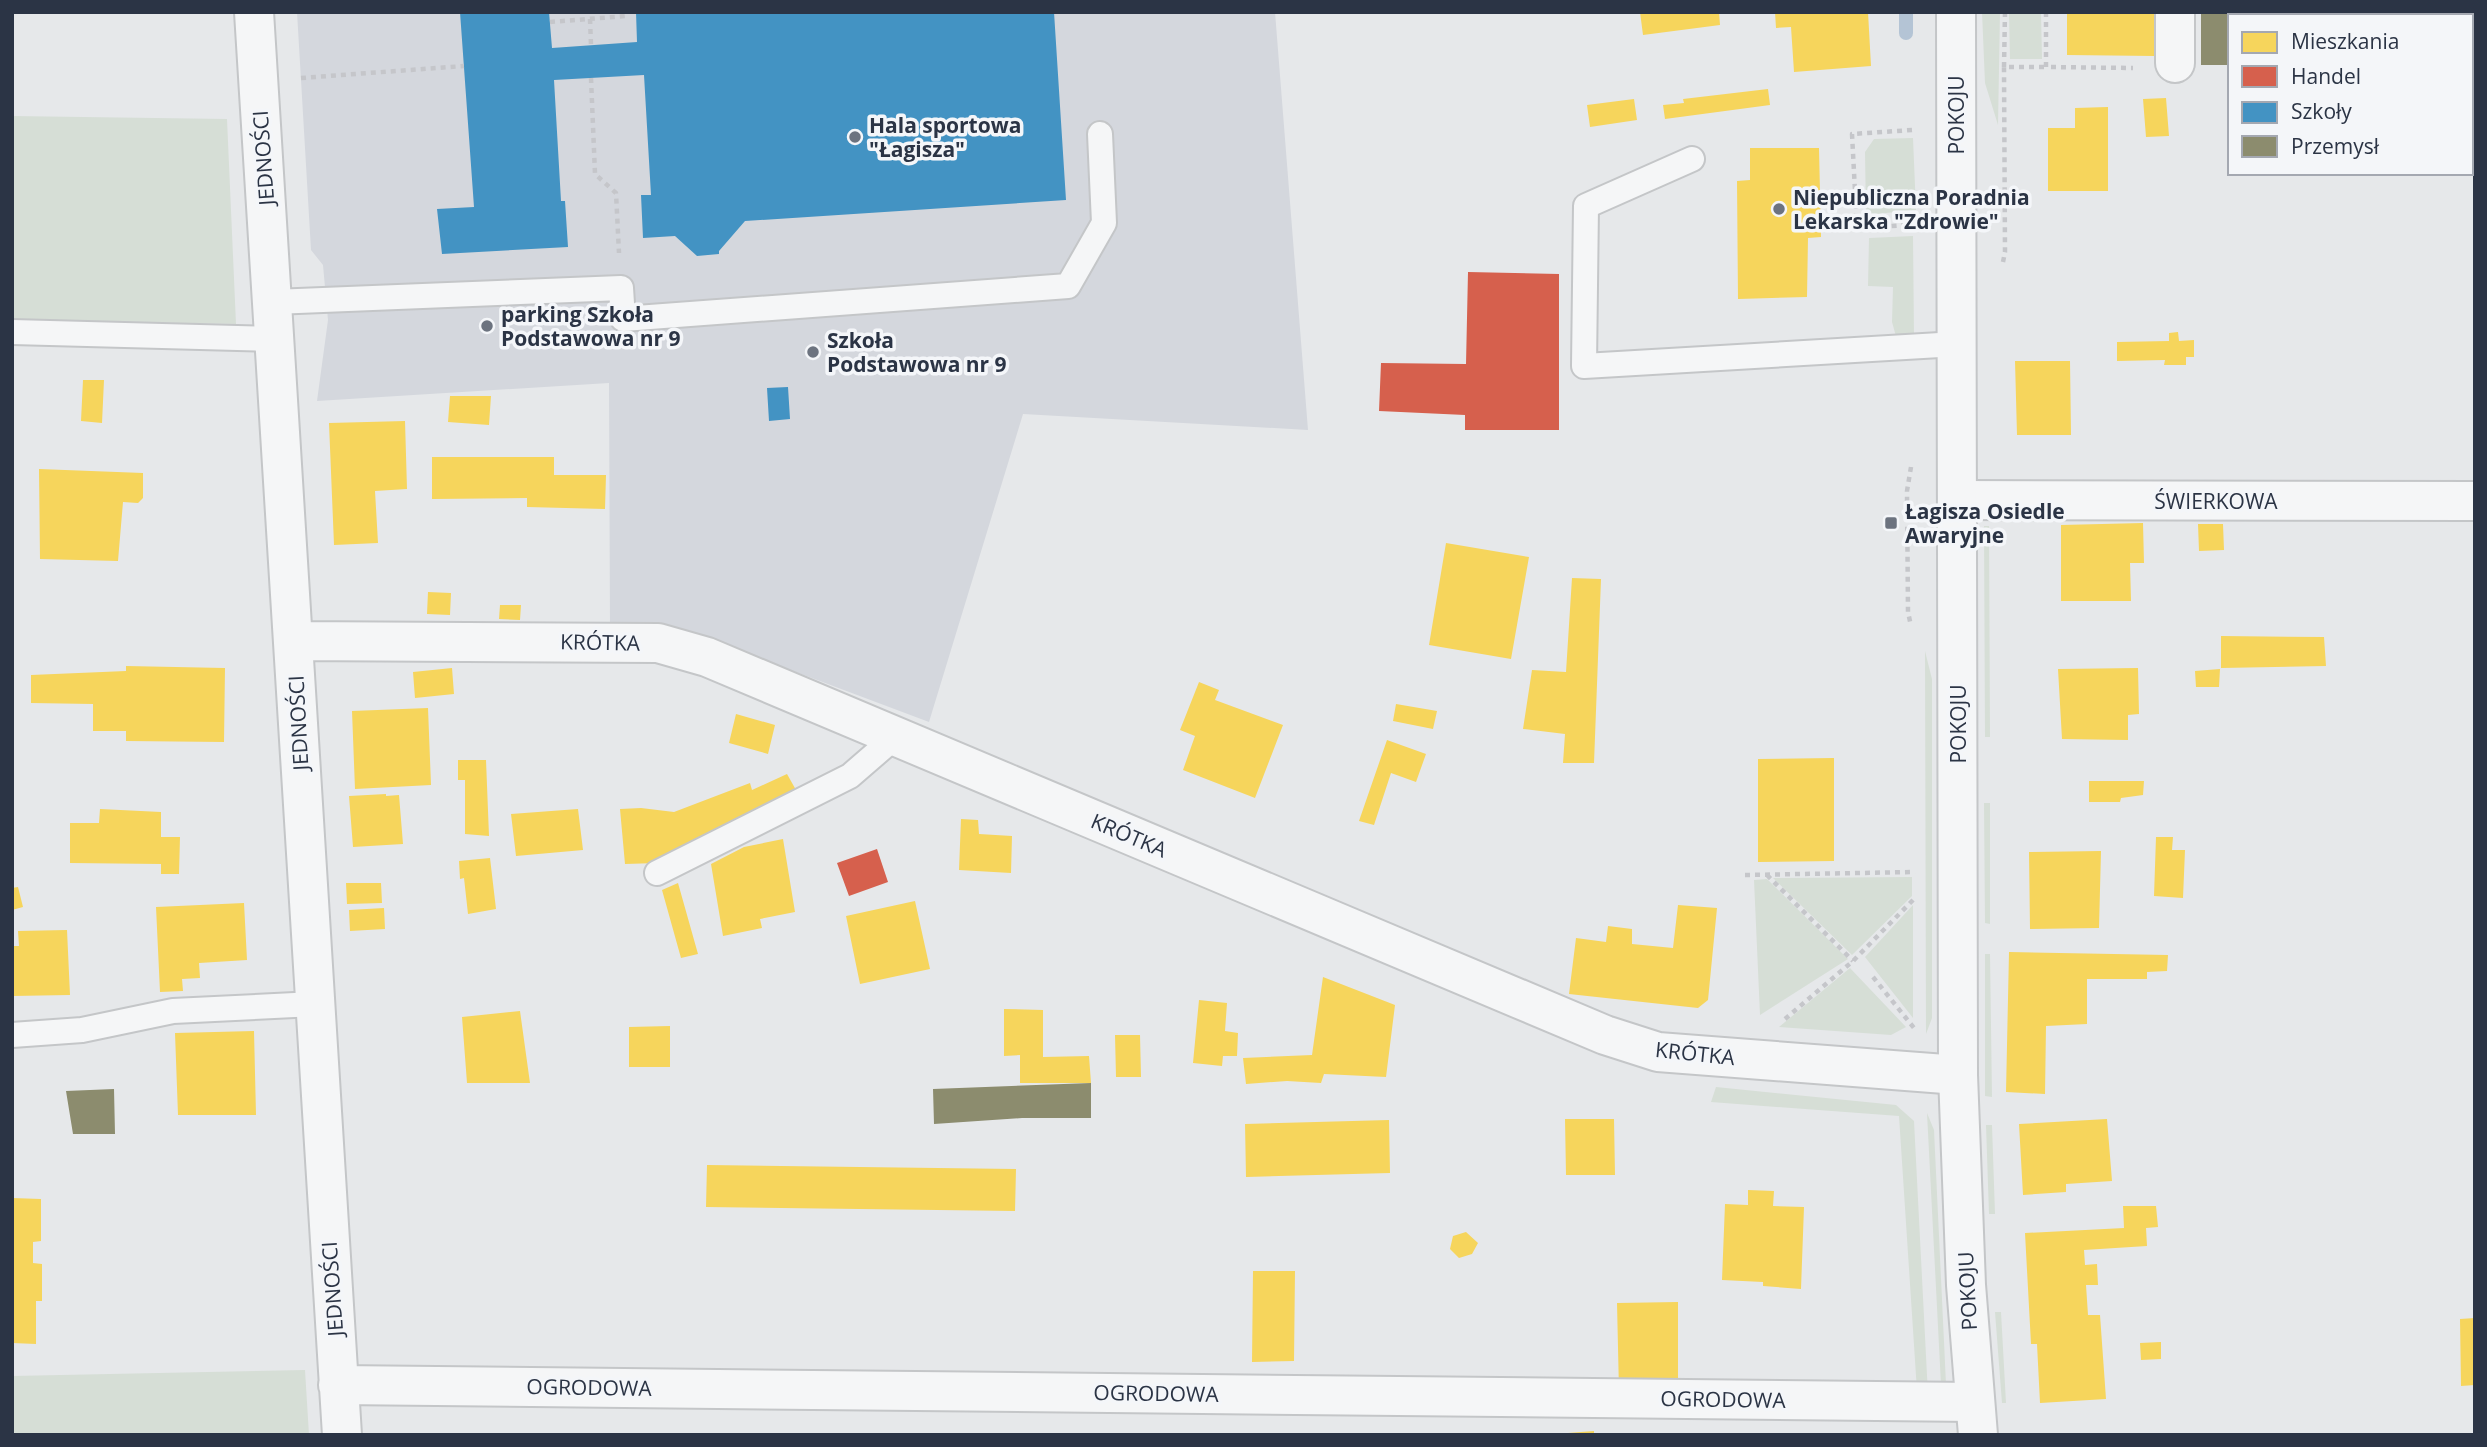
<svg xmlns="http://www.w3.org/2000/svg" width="2487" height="1447" font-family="'Open Sans',sans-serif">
<rect width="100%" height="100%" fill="#e6e8ea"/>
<path fill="#d4d7dd" d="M297,12H1275L1308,430L1023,414L929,722L679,628H610L609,383L317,401L328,320L323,265L311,250Z
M2401,12H2475V69H2471V16H2401Z"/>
<path fill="#d6ded6" d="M1982,12H2000L1998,125L1985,83Z
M2009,12H2041L2042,59H2010Z
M12,116L227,119L236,324L12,320Z
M1913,138L1916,210L1866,215L1865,152L1874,139Z
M1913,236L1914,336L1897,340L1892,322L1893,287L1868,286L1869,238Z
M1984,526H1989L1990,737H1985Z
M1925,651L1932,679V1018L1926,1034Z
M1984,803H1990V924L1985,923Z
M1912,877V896L1852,955L1773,878Z
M1767,879L1848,959L1760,1015L1754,880Z
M1913,905V1018L1865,957Z
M1985,954H1990L1992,1097L1985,1096Z
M1850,968L1906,1027L1891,1035L1779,1027Z
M1716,1087L1896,1105L1914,1121L1928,1395L1917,1391L1899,1116L1711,1102Z
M1927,1113L1934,1130L1946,1384L1941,1385Z
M1986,1125H1992L1995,1214H1989Z
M1995,1312H2001L2006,1403H2002Z
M305,1370L309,1435H12V1376Z"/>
<path fill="#f6d55c" d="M1640,12H1719L1720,25L1643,35Z
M1775,12H1868L1871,66L1794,72L1791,27L1776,28Z
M2067,12H2154L2155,56L2067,55Z
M1768,89L1770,105L1665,119L1663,105L1684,103L1683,99Z
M2166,98L2169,136L2146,137L2143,99Z
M1634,99L1637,120L1590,127L1587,105Z
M2108,107V191H2048V128H2075V108Z
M1750,148H1819L1821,237L1808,238L1807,297L1738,299L1737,181L1750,180Z
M2178,332L2179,341L2194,340V357H2186V365H2164L2165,360L2117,361V342L2169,341V333Z
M2015,361H2070L2071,435H2017Z
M83,380H104L102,423L81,421Z
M450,396H491L489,425L448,422Z
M405,421L407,489L375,491L378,543L334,545L329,423Z
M432,457H554V475H606L605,509L527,507V498L432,499Z
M39,469L143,473V498L138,503L123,502L118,561L40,559Z
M2143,523L2144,563H2130L2131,601H2061V525Z
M2198,524H2223L2224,550L2199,551Z
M1446,543L1529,557L1511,659L1429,645Z
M1572,578L1601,579L1594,763H1563L1565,734L1523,729L1532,670L1566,672Z
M428,592L451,593L450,615L427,614Z
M500,605H521L520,620L499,619Z
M2221,636L2324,637L2326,666L2221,668Z
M126,666L225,668L224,742L126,741V731H93V704L31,703V675L126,671Z
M452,668L454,694L415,698L413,672Z
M2138,668L2139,714L2128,715V740L2062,739L2058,669Z
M2220,669L2219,687H2196L2195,671Z
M1199,682L1219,690L1215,700L1283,725L1255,798L1183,770L1195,736L1180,730Z
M1396,704L1437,711L1433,729L1393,721Z
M428,708L431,785L355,789L352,711Z
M736,714L775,725L768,754L729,743Z
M1387,740L1426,754L1416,782L1391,773L1374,825L1359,821Z
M1834,758V861L1758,862V759Z
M458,760H486L489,836L465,834V780H458Z
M787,774L796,790L658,863L625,864L620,809L641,808L674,812L750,783L752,790Z
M2089,781H2144L2143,795L2121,798L2120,802H2089Z
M386,794V796L399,795L403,844L353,847L349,796Z
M100,809L161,812V837H180L179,874H161V864L70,863V823H99Z
M578,809L583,850L516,856L511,814Z
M961,819L978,820L979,834L1012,836L1011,873L959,870Z
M2156,837H2173L2172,850H2185L2183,898L2154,896Z
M783,839L795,912L760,919L762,928L723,936L711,864L744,847Z
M2101,851L2099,928L2030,929L2029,852Z
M490,858L496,909L468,914L464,878L460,879L459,861Z
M346,883H381L382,903L347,904Z
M678,883L698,954L681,958L662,890Z
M18,887L23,907L12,910V888Z
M915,901L930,969L860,984L846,916Z
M244,903L247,960L199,963L200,978L182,979L183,991L160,992L156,907Z
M1678,905L1717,908L1708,1000L1698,1008L1569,994L1576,938L1606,942L1608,926L1632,929V944L1673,948Z
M384,908L385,929L350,931L349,910Z
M67,930L70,995L12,996V946H19L18,931Z
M2009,952L2168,955L2167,971L2147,972V979H2087V1024L2046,1026L2045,1094L2006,1092Z
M1323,977L1395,1005L1386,1077L1324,1074L1321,1083L1287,1081L1246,1084L1243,1058L1312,1055Z
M1199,1000L1227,1003L1225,1031L1238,1033L1237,1056H1223L1222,1066L1193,1063Z
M1004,1009L1043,1010V1057L1089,1056L1091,1083H1020V1055L1004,1056Z
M520,1011L530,1083H467L462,1017Z
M670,1026V1067H629V1027Z
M254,1031L256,1115H178L175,1033Z
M1115,1035H1140L1141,1077H1116Z
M1565,1119H1614L1615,1175H1566Z
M2107,1119L2112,1181L2066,1184V1192L2023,1195L2019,1124Z
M1389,1120L1390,1173L1246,1177L1245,1124Z
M707,1165L1016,1169L1015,1211L706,1207Z
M1748,1190L1774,1191L1773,1206L1804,1207L1801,1289L1763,1286V1282L1722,1280L1725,1204L1748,1205Z
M12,1198L41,1199V1241L33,1242V1263L42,1264V1301H36V1344L12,1343Z
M2123,1206H2156L2158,1227L2146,1228L2147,1246L2084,1250L2085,1265L2097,1264L2098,1285H2086L2088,1315H2100L2106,1399L2040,1403L2037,1344H2031L2025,1233L2124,1228Z
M1466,1232L1478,1243L1472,1254L1459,1258L1450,1249L1453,1236Z
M1253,1271H1295L1294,1361L1252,1362Z
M1678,1302V1391L1619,1392L1617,1303Z
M2475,1318V1385L2461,1386L2460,1319Z
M2161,1342V1359L2141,1360L2140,1343Z
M1594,1431V1435H1568V1433Z"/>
<path fill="#d6604d" d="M1468,272L1559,274V430H1465V415L1379,411L1381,363L1466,364Z
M877,849L888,882L849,896L837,863Z"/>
<path fill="#4393c3" d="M460,12H549L552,48L637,42L636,12H1054L1066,200L745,221L719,251V254L697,256L675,236L643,238L641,195H651L644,75L554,80L561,201H565L568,247L442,254L437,209L474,207Z
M788,387L790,419L769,421L767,388Z"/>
<path fill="#8c8c6e" d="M2201,12H2287V16H2230V65H2201Z
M1091,1083V1118H1022L934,1124L933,1089Z
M114,1089L115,1134H73L66,1091Z"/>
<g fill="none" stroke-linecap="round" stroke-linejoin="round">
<path stroke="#b4c4d5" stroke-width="14" d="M1906,12V33"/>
<g stroke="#c4c6c8" stroke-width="28">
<path id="service" d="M1692,159L1586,206L1584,366L1957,344
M273,302L621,288L623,319L1068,286L1104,223L1100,134
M12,332L275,339
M657,873L850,776L895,737
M12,1035L82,1030L173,1011L315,1004"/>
</g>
<g stroke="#c4c6c8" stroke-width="42">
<path id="minor" d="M254,12L342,1435
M2175,63V12
M1958,500L2475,501
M293,641L658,643L707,657L1605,1035L1658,1052L1958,1075
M338,1385L1975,1402"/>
</g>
<g stroke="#c4c6c8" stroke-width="42">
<path id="tertiary" d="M1956,12L1958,1075L1966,1285L1978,1435"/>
</g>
<path stroke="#c5c6ca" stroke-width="4.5" stroke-dasharray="5 5" stroke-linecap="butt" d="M2005,12L2004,67H2046
M2046,12V67L2133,68
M590,19L591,45
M550,22L626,16V12
M301,78L464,66
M591,78L595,174L616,193L619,253
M1912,130L1852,134L1857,229L1916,224
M2003,262L2005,252L2004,67
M1911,467L1907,491L1908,612L1911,626
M1745,875L1915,872
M1767,875L1853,961
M1873,977L1914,1028
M1785,1019L1853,961L1914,899"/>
<use href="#service" stroke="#f5f6f7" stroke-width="24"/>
<use href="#minor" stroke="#f5f6f7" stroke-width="38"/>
<use href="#tertiary" stroke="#f5f6f7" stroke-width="38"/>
</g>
<g fill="#6c737f" stroke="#f4f6f9" stroke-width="2.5">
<circle cx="855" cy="137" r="7"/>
<circle cx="1779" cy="209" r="7"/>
<circle cx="487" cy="326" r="7"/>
<circle cx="813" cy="352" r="7"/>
<rect x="1884" y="516" width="14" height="14" rx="3.5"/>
</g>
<g text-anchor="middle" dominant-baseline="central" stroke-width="7" stroke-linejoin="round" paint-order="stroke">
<g font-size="21" fill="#2b3445" stroke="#f4f6f9">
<text transform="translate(1956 115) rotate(-90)">POKOJU</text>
<text transform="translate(263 158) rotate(-94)">JEDNOŚCI</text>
<text x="2216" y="501">ŚWIERKOWA</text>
<text transform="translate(600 642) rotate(1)">KRÓTKA</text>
<text transform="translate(298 723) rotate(-93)">JEDNOŚCI</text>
<text transform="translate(1958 724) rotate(-90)">POKOJU</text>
<text transform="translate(1129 835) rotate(23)">KRÓTKA</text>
<text transform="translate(1695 1053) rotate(6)">KRÓTKA</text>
<text transform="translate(332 1289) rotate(-94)">JEDNOŚCI</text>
<text transform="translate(1967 1291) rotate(-93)">POKOJU</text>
<text transform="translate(589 1387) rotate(1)">OGRODOWA</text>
<text transform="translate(1156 1393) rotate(1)">OGRODOWA</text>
<text transform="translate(1723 1399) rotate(1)">OGRODOWA</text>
</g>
<g font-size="21" font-weight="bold" fill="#2b3445" stroke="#f4f6f9" text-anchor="start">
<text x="869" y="125">Hala sportowa<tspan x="869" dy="24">"Łagisza"</tspan></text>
<text x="1793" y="197">Niepubliczna Poradnia<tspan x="1793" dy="24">Lekarska "Zdrowie"</tspan></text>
<text x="501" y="314">parking Szkoła<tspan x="501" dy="24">Podstawowa nr 9</tspan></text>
<text x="827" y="340">Szkoła<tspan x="827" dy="24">Podstawowa nr 9</tspan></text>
<text x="1905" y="511">Łagisza Osiedle<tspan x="1905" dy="24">Awaryjne</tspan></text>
</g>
</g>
<rect width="2487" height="1447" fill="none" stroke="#2b3445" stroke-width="28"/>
<rect x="2228" y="14" width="245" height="161" fill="#f4f6f9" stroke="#a4a8b1" stroke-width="2"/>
<rect x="2242" y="32" width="35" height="21" fill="#f6d55c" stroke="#a4a8b1" stroke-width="2"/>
<text x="2291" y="49" font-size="21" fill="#2b3445">Mieszkania</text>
<rect x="2242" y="66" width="35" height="21" fill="#d6604d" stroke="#a4a8b1" stroke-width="2"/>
<text x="2291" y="84" font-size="21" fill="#2b3445">Handel</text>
<rect x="2242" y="102" width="35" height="21" fill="#4393c3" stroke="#a4a8b1" stroke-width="2"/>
<text x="2291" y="119" font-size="21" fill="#2b3445">Szkoły</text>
<rect x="2242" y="136" width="35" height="21" fill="#8c8c6e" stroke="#a4a8b1" stroke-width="2"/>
<text x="2291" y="154" font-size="21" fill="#2b3445">Przemysł</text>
</svg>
